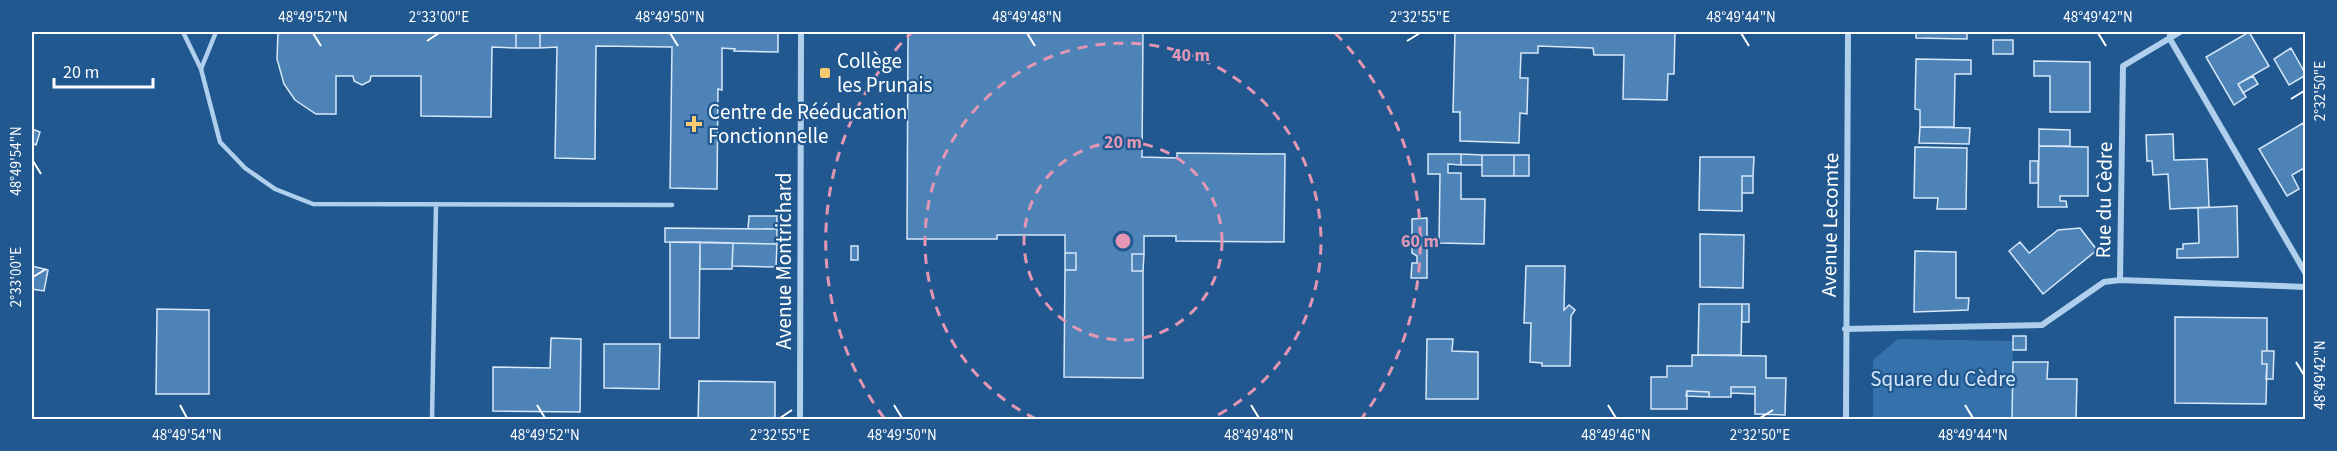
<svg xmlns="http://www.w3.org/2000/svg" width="2337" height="451" font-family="'Source Sans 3',sans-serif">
<rect width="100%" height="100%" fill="#21588f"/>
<path fill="#3572ac" d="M1898,339L2013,341L2012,419H1873V360Z"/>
<path fill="#4e83b8" stroke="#d6e8f9" stroke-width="1.5" d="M278,32H516V48L492,47L491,117L421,116V76H371L370,81L362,85L354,81L353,76H336V114H316L295,100L284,84L277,59Z
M516,32H540V48H516Z
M540,32H778V52L734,51L735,49L722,48V90L718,89L717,189L670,188L672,47L596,46L595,159L555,158L557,47L540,48Z
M908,32H1143L1142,157L1177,158V153L1285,154L1284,242L1176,241V236H1144V254H1132V271H1143V378L1064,377L1065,270H1076V253H1065V235H997V239H907Z
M1455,32H1675L1674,74H1668L1667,100L1623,99L1624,55H1594L1593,48L1538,46V53H1521L1520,78H1528L1527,114L1520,113L1519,143L1460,141V112H1453Z
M1916,32H1967V39L1916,38Z
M2249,32L2269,66L2238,84L2246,97L2234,105L2206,57Z
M1993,40H2013V54H1993Z
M2291,48L2306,75L2289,85L2274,59Z
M1916,59L1971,60V74H1955L1954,127H1920V110L1915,109Z
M2034,61L2090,62V112H2050V76H2034Z
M2253,76L2258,84L2243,93L2238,84Z
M2303,123L2306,128V167L2292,175L2299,189L2287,196L2259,149Z
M1920,127L1970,128L1969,144L1919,143Z
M32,129L40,132L36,145L32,143Z
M2039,129L2070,130V146H2039Z
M2173,134L2174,160L2207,159L2209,207L2170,209L2168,174L2153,175L2152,161H2147L2146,135Z
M2039,146L2088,147V196H2060V201H2066L2067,207H2038Z
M1915,147L1967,148L1966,209H1937L1938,198H1914Z
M1428,154H1461V165L1448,164V173H1461V199H1485L1484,244L1439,243L1440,174H1428Z
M1461,154L1482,155V165H1461Z
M1482,155H1514V176H1482Z
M1514,155H1529V176H1514Z
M1700,157H1754L1753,176H1742V211L1699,210Z
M2030,161H2038V183H2030Z
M1742,176H1753V193H1742Z
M2237,206L2238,257L2177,258V249H2183V244L2199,243L2198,208Z
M749,216H777V229H748Z
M1427,218V278H1411L1412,263H1417V256L1412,253V244L1417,241V234H1412V219Z
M665,228L777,229V244L665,242Z
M2080,228L2097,250L2043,294L2009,251L2020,242L2029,253L2058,230Z
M1700,234L1744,235L1743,288L1700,287Z
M670,242H700L699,338H670Z
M700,242L733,243L732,269H700Z
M733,243L777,244L776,267L732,266Z
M851,246H858V260H851Z
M1915,251L1956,252V298H1969L1968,310L1914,312Z
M1065,253H1076V270H1065Z
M1132,254H1144L1143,271H1132Z
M32,266L48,270L44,291L32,289Z
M1526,266H1565L1564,310L1569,305L1575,310L1571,316L1570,366H1542V363L1530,362L1531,323H1524Z
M1699,304H1742L1741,355H1698Z
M1742,304H1749V322H1742Z
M157,309L209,310V394H156Z
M2175,317L2267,318V351H2262V364H2267L2266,404L2175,403Z
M2013,336H2026V350H2013Z
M551,338L581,339L580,412L493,411V367L550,368Z
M1427,339H1453L1452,351L1478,352V399H1426Z
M604,344H660L659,389L604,388Z
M2262,351H2274L2273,379H2266L2267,364H2262Z
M1692,355L1766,356V378H1786L1785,415L1755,414V387H1731V397H1709V392L1687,391V409H1651V377H1667V366H1692Z
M2013,362H2048L2047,379H2077L2076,420L2012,419Z
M699,381L775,382V420H698Z
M1731,387H1755V394L1731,393Z
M1687,391L1709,392V397L1686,396Z"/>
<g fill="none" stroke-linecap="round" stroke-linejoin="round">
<path stroke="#b0cfec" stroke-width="4.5" d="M183,32L201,69L220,142L245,168L275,189L313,204L672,205
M201,69L216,32
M432,420L436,204"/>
<path stroke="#b0cfec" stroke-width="6" d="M2170,32V39L2306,274
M2120,280L2123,66L2180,32
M1845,329L2042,325L2104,282L2120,280L2306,287
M800,420L801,32
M1846,420L1848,32"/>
</g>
<path fill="none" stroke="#fff" stroke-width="2" d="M313,33L321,46M670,33L678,46M1027,33L1035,46M1741,33L1749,46M2098,33L2106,46M427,41L439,33M1407,41L1420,33M2291,99L2304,91M33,161L41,174M33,277L46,269M2296,362L2304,375M180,405L187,418M537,405L545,418M894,405L902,418M1251,405L1259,418M1608,405L1616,418M1965,405L1973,418M780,418L792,410M1760,418L1773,410"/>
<g fill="none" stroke="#e497b5" stroke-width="3" stroke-dasharray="10 8">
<circle cx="1123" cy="241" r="99"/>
<path d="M1036 419A198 198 0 1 1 1210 419"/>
<path d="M884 418A297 297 0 0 1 911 33M1335 33A297 297 0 0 1 1362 418"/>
</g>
<g fill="#f9ca72" stroke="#21588f" stroke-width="2">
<rect x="819" y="67" width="12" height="12" rx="3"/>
<path d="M691 115h6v6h6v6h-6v6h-6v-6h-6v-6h6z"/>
</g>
<g text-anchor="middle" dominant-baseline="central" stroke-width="4.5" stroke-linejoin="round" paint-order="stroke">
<g font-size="21" fill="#fff" stroke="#21588f" text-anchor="start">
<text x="837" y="61">Collège<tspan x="837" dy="24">les Prunais</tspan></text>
<text x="708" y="112">Centre de Rééducation<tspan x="708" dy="24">Fonctionnelle</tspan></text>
</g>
<g font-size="21" fill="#fff" stroke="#21588f">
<text transform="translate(2104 200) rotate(-89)">Rue du Cèdre</text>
<text transform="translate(1830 225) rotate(-89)">Avenue Lecomte</text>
<text transform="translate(784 261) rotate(-90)">Avenue Montrichard</text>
</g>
<g font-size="21" fill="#d6e8f9" stroke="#21588f">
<text x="1943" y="379">Square du Cèdre</text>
</g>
</g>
<circle cx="1123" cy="241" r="9" fill="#e497b5" stroke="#21588f" stroke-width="3"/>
<g font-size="18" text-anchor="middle" font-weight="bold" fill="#e497b5" stroke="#21588f" stroke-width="4.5" stroke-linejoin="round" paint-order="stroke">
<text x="1191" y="61">40 m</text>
<text x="1123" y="148">20 m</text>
<text x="1420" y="247">60 m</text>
</g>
<rect width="2337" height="451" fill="none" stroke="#21588f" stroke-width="66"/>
<path d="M54 78v9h99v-9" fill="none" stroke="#ffffff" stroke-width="3"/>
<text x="63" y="78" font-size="18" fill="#ffffff" stroke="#21588f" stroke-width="4.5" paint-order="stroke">20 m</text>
<rect x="33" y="33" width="2271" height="385" fill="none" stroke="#fff" stroke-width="2"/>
<g font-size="15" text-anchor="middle" fill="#fff">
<text x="313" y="22">48°49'52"N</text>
<text x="439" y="22">2°33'00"E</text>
<text x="670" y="22">48°49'50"N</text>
<text x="1027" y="22">48°49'48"N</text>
<text x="1420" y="22">2°32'55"E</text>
<text x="1741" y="22">48°49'44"N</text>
<text x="2098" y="22">48°49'42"N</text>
<text transform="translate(2320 91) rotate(-90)" y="5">2°32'50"E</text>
<text transform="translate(16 161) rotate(-90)" y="5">48°49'54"N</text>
<text transform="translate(16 277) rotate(-90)" y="5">2°33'00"E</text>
<text transform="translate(2320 375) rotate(-90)" y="5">48°49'42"N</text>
<text x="187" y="440">48°49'54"N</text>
<text x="545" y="440">48°49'52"N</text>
<text x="780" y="440">2°32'55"E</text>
<text x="902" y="440">48°49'50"N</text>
<text x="1259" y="440">48°49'48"N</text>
<text x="1616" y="440">48°49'46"N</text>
<text x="1760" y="440">2°32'50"E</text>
<text x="1973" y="440">48°49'44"N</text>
</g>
</svg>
